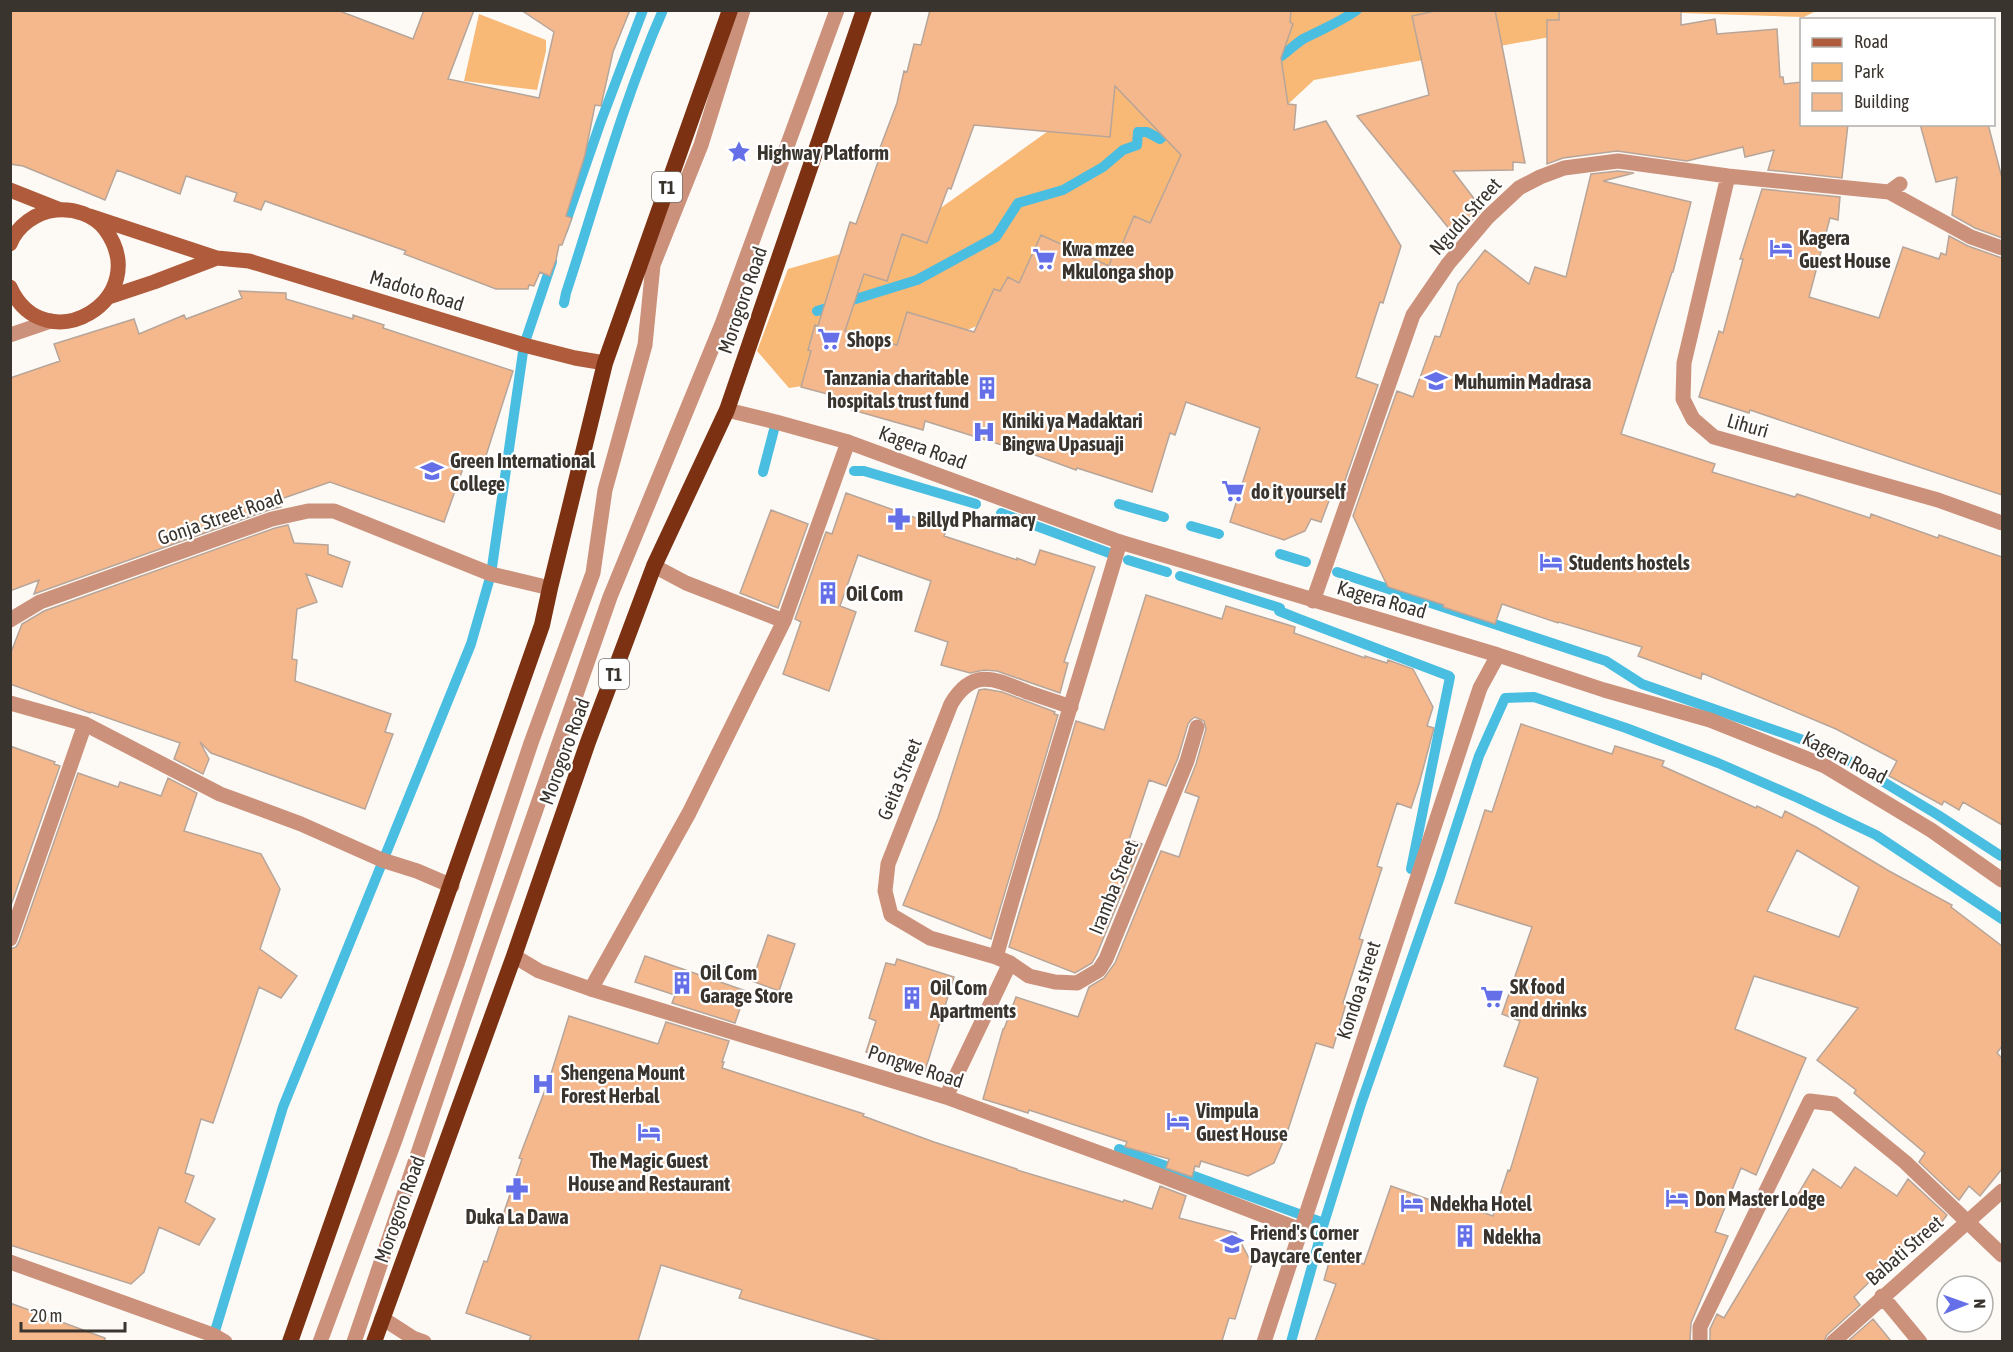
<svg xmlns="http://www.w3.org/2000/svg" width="2013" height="1352" font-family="'Asap Condensed',sans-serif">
<rect width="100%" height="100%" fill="#fdfaf6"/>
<path fill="#f8b977" d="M1262,11H1816L1804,17L1681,13L1314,80L1254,136L1206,222L1070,288L847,379L789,388L757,351L788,269L900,237L1163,49Z
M479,14L546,40V51L537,90L464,81Z"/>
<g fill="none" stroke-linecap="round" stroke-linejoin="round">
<path stroke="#4abee1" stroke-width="10" d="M1269,62C1284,58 1292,45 1305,38C1323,29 1340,22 1357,10
M563,230L601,121L643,10
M564,303L566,293C597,199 623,101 663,10
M817,311L917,280L996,237L1018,203L1063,190L1103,167L1123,150L1137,145L1138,132H1147L1160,139L1174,127
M854,471H864L976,504
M763,472L776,422
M1119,504L1164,517
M1001,513L1112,554
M1191,526L1219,534
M1280,554L1306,562
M1128,560L1167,572
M1337,572L1606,661L1642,684L1829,749L1938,815L2001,856
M1180,576L1280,608L1279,611L1299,619L1449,676
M1411,869L1450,677
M1119,1149L1324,1223
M212,1341L283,1107L471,644L491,574L524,345L552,262
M1291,1342L1324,1223L1361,1104L1440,877L1479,756L1505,698L1534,697L1626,728L1718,763L1798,798L1876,835L2002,919"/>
</g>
<path fill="#f5b88c" stroke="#b7a599" stroke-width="1.5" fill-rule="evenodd" d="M10,10H337L413,39L424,10H474L448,79L539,98L554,32L521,10H630L613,52L601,106L595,105L585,155L566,216L572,218L562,245H559L556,260L550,276L540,272L534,286L529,285L528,289H496L404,254L406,251L265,201L261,210L234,201L237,193L186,176L180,194L117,170L105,200L23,166L10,164Z
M930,10H1291L1290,22L1293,24L1281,58L1288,104L1296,105L1294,130L1326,121L1401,246L1383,303L1380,302L1356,377L1378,385L1341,492L1336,482L1321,522L1311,519L1305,531L1284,540L1230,522L1260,428L1186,402L1175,435L1170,433L1152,492L1077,468L1076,470L1005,444V446L925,421L923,430L828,403L831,395L801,387L811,351L808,350L815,325L818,326L850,222L856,224L878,162L875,161L897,103L904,71L907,72L914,44L921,45ZM1115,86L1181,155L1150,223L1134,216L1121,247L1116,245L1109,266L1041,235L1019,283L1008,277L1000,291L994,289L974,332L907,312L897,345L845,331L864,274L887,281L902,234L927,243L948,188L951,189L974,125L1110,137Z
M1439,10H1495L1525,163L1513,162V170L1453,171L1482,209L1456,237L1357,116L1429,95L1412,16Z
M1559,10H1681V25L1715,19L1717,34L1777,29L1780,77H1783L1784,84L1802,82V124H1848L1842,178L1768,170L1774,150L1745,157L1743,147L1687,161L1617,151L1563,158L1547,164V20H1559Z
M1920,124H1988L2002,178V238L1975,228L1952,215L1957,177L1936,182Z
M1618,171L1634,173L1603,181L1691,202L1673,272H1672L1621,434L1715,464L1712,472L1795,497L1797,494L1870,518L1871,514L1938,538L1939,535L2002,557V825L1963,802L1959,810L1944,801L1942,805L1889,776L1897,761L1836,729L1702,673L1701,679L1638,656L1642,647L1559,622L1558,623L1502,604L1495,624L1443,607L1444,605L1388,587L1353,516L1397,391L1413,397L1435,336L1440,337L1458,284L1485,250L1529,284L1535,267L1566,277L1591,174Z
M1762,189L1840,197L1838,220L1830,218L1809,297L1879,318L1903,247L1939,259L1941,253L1946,255L1949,236L1968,246L2002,258V495L1750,410L1749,413L1699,397L1719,331L1723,333L1743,259H1740Z
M239,291L286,293V299L353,319V315L384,325L383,328L513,371L483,465L466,460L444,522L330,482L278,500L281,507L269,510L34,594L39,580L10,591V378L60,361L54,344L134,319L139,334L184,315L186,319L242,298Z
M846,493L947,529L944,536L1017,560V558L1035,565L1040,550L1095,567L1064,662L1068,663L1060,693L997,671L984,670L970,673L941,665L948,642L915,631L931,581L858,555L840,606L856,612L829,691L783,674L801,622L795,619L826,532L832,534Z
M771,510L808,524L778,608L740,593Z
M288,525L294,543L328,545V554L350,562L342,587L306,574L317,602L297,609L292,659L297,660L295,681L391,714L385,732L393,734L365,809L211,753L200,742L209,759L203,774L174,759L180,743L91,712L90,713L10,684V655L22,624L44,611L275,528Z
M1146,595L1222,619L1226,606L1295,627L1294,633L1365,658V656L1387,663L1388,660L1413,669L1433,707L1427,726L1434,728L1419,784L1411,808L1397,803L1377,866L1382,868L1359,939L1363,940L1343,1003L1346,1004L1333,1048L1316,1043L1288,1130L1274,1163L1248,1176L1201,1161L1199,1167L1195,1166L1192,1177L1166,1168L1169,1159L1125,1147L1127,1142L1029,1110L1028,1113L983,1099L1003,1029H1004L1016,997L1078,1017L1089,987L1104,978L1115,963L1161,851L1179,857L1199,797L1185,792L1196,764L1206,729L1204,721L1195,717L1191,720L1188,724L1178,758L1166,786L1149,780L1129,840L1142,844L1097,954L1092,963L1075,973L1009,947L1076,721L1104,730Z
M985,689L1002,692L1055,712L1054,714L1058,715L991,939L903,905L938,818L979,690Z
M1521,724L1612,754L1615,746L1664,761L1662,766L1756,808L1757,806L1782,818L1785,811L1816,827L1889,871L1952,905L1951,907L2002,946V1046L1997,1053L2002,1058V1169L1980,1196L1969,1186L1959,1200L1919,1162L1925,1153L1854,1093L1856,1090L1817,1060L1858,1008L1754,976L1735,1029L1806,1058L1756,1175L1741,1168L1715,1232L1728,1236L1691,1323L1690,1341H1315L1336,1284L1324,1280L1331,1255L1364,1264L1391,1186L1450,1207L1452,1201L1493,1216L1508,1170L1510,1171L1538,1078L1504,1066L1520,1021L1502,1014L1532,927L1455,903L1485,810L1492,812ZM1797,850L1859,887L1839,937L1767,911Z
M10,746L55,762L54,764L60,766L10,908Z
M78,773L118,787L120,782L161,796L168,778L197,793L184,831L261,854L280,889L260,949L297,976L281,998L259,987L213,1123L201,1119L185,1173L194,1176L185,1202L215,1219L199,1245L159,1227L144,1272L131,1284L10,1245V949L16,947L19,942Z
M768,935L795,944L779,991L752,981Z
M645,956L746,991L735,1023L672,1003L675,995L635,982Z
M897,959L954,977L925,1071L866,1052L876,1021L869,1018L886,963L895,965Z
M569,1016L658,1044L666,1022L729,1041L722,1062H724L722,1068L864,1114L863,1116L934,1142L1017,1169V1170L1123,1202L1124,1200L1152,1209L1160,1186L1186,1196L1179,1218L1236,1233L1252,1264L1235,1319L1229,1318L1222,1341H882L739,1298L742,1290L661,1265L638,1341H529L531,1336L466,1313L484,1261L487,1262L522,1159L519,1158L550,1077Z
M1855,1167L1897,1196L1908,1179L1947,1215L1928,1240L1919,1233L1854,1297L1860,1305L1827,1335L1824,1341H1710V1329L1717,1314L1724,1318L1813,1169L1841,1188Z
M10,1303L105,1338V1341H10Z
M1873,1319L1891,1341H1848Z"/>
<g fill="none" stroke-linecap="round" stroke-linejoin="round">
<path stroke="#cc917b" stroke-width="15" d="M654,566L686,583L784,621
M591,989L689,813L784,621L848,442
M320,1342L395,1140L457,964L531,743L593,573L605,490L645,345L653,265L701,145L743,10
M354,1342L486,953L610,597L722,324L837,10"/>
<path stroke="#cc917b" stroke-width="15" d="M1728,176L1684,363L1683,399L1693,419L1714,437L1938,500L2002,523
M1889,192L1971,237L2002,248
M10,335L51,321
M1313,601L1413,315L1448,264L1488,217L1519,188L1540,177L1564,168L1618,161L1728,176L1889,192L1900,184
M10,620L40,602L272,519L308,511H334L491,574L550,588
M10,703L85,724L220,794L301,824L382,860L417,871L452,886
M1071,707C1057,702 1042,697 1027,692C995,679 973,667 951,704L888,864L885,891L891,915L930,938L996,957L1010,963L1029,976L1055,982L1077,983L1099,970L1106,959L1187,761L1197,727
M10,939L85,724
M514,956L539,971L591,989L946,1097L1138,1167L1301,1230
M996,957C1035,818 1079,681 1120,542
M946,1097L1010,963
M10,1262L213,1335L225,1342
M1882,1296L1920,1342
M382,1318L413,1338L424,1342
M1700,1342V1327L1810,1101L1834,1104L1905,1162L2002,1255
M1833,1342L2002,1191"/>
<path stroke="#cc917b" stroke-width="15" d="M727,410L776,422L848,442L1120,542L1498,655L1604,690L1710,720L1825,766L1931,830L2002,880
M1264,1342L1480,688L1498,655"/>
<path stroke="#b05c3c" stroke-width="15" d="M10,190L58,209
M90,216L217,258L249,261L524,345L575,358L605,363
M10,244C17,226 36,212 56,210C74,208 94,215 105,229C156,299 45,364 10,287
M109,297L154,282L217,258"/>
<path stroke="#7c3212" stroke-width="16" d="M290,1342L542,625L550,588L605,363L730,10
M374,1342L514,956L588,742L654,566L727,410L864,10"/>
</g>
<defs>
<g id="sight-bare" transform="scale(1.8)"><path d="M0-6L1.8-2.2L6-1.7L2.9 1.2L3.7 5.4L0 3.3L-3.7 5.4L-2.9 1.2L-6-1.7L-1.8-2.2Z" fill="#6570e8" stroke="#fff" stroke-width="2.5" paint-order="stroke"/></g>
<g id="hotel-bare" transform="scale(1.8)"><path d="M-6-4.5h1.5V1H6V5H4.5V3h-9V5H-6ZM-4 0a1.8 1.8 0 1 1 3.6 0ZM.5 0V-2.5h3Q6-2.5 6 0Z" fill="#6570e8" stroke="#fff" stroke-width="2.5" paint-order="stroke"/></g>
<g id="supermarket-bare" transform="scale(1.8)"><path d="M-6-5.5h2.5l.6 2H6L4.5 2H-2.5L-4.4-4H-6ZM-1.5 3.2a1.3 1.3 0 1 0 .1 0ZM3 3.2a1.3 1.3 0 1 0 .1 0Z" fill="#6570e8" stroke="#fff" stroke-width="2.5" paint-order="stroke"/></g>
<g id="school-bare" transform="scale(1.8)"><path d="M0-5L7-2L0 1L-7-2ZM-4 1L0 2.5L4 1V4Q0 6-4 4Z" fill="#6570e8" stroke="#fff" stroke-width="2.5" paint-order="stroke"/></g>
<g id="building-bare" transform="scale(1.8)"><path d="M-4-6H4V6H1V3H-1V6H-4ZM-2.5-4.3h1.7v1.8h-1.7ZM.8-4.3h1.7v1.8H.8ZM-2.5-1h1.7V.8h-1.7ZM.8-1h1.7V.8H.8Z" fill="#6570e8" stroke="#fff" stroke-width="2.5" paint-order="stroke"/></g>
<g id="hospital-bare" transform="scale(1.8)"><path d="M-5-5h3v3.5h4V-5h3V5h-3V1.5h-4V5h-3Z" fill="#6570e8" stroke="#fff" stroke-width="2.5" paint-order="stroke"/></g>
<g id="university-bare" transform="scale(1.8)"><path d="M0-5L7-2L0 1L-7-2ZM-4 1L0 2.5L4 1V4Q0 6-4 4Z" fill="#6570e8" stroke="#fff" stroke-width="2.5" paint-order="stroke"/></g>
<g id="pharmacy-bare" transform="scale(1.8)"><path d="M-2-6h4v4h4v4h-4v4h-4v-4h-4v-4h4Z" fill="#6570e8" stroke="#fff" stroke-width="2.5" paint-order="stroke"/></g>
</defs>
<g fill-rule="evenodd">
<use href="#sight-bare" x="739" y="152"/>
<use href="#hotel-bare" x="1781" y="248"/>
<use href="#supermarket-bare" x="1044" y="259"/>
<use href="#supermarket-bare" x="829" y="339"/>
<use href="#school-bare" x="1436" y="381"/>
<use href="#building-bare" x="987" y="388"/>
<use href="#hospital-bare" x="984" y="432"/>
<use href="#university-bare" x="432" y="471"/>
<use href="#supermarket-bare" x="1233" y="491"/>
<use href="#pharmacy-bare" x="899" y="519"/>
<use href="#hotel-bare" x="1551" y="562"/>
<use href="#building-bare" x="828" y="593"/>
<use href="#building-bare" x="682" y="983"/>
<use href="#supermarket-bare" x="1492" y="997"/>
<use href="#building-bare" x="912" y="998"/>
<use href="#hospital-bare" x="543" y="1084"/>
<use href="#hotel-bare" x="1178" y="1121"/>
<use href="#hotel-bare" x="649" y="1132"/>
<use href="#pharmacy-bare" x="517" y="1189"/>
<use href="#hotel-bare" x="1677" y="1198"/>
<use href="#hotel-bare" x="1412" y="1203"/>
<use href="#building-bare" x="1465" y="1236"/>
<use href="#school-bare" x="1232" y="1244"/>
</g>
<g text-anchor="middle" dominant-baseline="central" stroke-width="4.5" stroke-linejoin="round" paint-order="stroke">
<g fill="#fff" stroke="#75716d" stroke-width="1.5">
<rect x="652" y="172" width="30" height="30" rx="4.5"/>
<rect x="599" y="659" width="30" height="30" rx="4.5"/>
</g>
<g font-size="18" font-weight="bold" fill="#3a342e">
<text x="667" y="187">T1</text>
<text x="614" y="674">T1</text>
</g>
<g font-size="20" font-weight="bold" fill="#3a342e" stroke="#fff" text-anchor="start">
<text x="757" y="152">Highway Platform</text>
<text x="1799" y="237">Kagera<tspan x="1799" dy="23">Guest House</tspan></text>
<text x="1062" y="248">Kwa mzee<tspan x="1062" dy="23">Mkulonga shop</tspan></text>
<text x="847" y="339">Shops</text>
<text x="969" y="377" text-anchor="end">Tanzania charitable<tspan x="969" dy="23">hospitals trust fund</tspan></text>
<text x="1454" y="381">Muhumin Madrasa</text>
<text x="1002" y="420">Kiniki ya Madaktari<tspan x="1002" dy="23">Bingwa Upasuaji</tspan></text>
<text x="450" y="460">Green International<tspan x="450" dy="23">College</tspan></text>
<text x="1251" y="491">do it yourself</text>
<text x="917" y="519">Billyd Pharmacy</text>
<text x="1569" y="562">Students hostels</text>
<text x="846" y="593">Oil Com</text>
<text x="700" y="972">Oil Com<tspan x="700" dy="23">Garage Store</tspan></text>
<text x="1510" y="986">SK food<tspan x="1510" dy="23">and drinks</tspan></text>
<text x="930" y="987">Oil Com<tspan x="930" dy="23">Apartments</tspan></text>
<text x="561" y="1072">Shengena Mount<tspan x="561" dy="23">Forest Herbal</tspan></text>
<text x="1196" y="1110">Vimpula<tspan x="1196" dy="23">Guest House</tspan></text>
<text x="649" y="1160" text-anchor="middle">The Magic Guest<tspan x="649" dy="23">House and Restaurant</tspan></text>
<text x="1695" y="1198">Don Master Lodge</text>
<text x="1430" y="1203">Ndekha Hotel</text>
<text x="517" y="1216" text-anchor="middle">Duka La Dawa</text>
<text x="1250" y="1232">Friend's Corner<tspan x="1250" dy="23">Daycare Center</tspan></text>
<text x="1483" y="1236">Ndekha</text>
</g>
<g font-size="20" fill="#3a342e" stroke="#fff">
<text transform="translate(1465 216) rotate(-48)">Ngudu Street</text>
<text transform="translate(417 290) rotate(17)">Madoto Road</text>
<text transform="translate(742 300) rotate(-71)">Morogoro Road</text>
<text transform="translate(1748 425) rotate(16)">Lihuri</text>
<text transform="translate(923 447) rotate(20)">Kagera Road</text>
<text transform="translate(220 517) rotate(-19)">Gonja Street Road</text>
<text transform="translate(1382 599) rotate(16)">Kagera Road</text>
<text transform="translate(564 751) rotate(-70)">Morogoro Road</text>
<text transform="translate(1845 757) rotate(27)">Kagera Road</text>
<text transform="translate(899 779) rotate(-68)">Geita Street</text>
<text transform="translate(1113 887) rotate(-68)">Iramba Street</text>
<text transform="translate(1358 990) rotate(-72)">Kondoa street</text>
<text transform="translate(916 1066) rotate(18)">Pongwe Road</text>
<text transform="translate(399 1209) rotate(-70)">Morogoro Road</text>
<text transform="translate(1904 1250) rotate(-41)">Babati Street</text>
</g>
</g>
<rect width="2013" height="1352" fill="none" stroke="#3a342e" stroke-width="24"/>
<rect x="1800" y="18" width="195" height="108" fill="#ffffff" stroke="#b0aeab" stroke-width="1.5"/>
<rect x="1812" y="38" width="30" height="9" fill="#b05c3c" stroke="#b0aeab" stroke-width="1.5"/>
<text x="1854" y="48" font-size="18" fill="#3a342e">Road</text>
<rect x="1812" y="63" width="30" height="18" fill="#f8b977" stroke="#b0aeab" stroke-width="1.5"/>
<text x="1854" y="78" font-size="18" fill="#3a342e">Park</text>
<rect x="1812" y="93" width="30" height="18" fill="#f5b88c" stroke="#b0aeab" stroke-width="1.5"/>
<text x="1854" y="108" font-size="18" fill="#3a342e">Building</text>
<g transform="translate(1965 1304) rotate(89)"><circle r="28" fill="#ffffff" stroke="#b0aeab" stroke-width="1.5"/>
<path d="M0-4.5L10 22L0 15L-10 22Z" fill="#6570e8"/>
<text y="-9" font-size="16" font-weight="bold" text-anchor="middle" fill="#3a342e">N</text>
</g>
<path d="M21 1322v9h104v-9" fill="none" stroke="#3a342e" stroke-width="3"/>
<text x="30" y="1322" font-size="18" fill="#3a342e" stroke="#ffffff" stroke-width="4.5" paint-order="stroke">20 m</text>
</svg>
